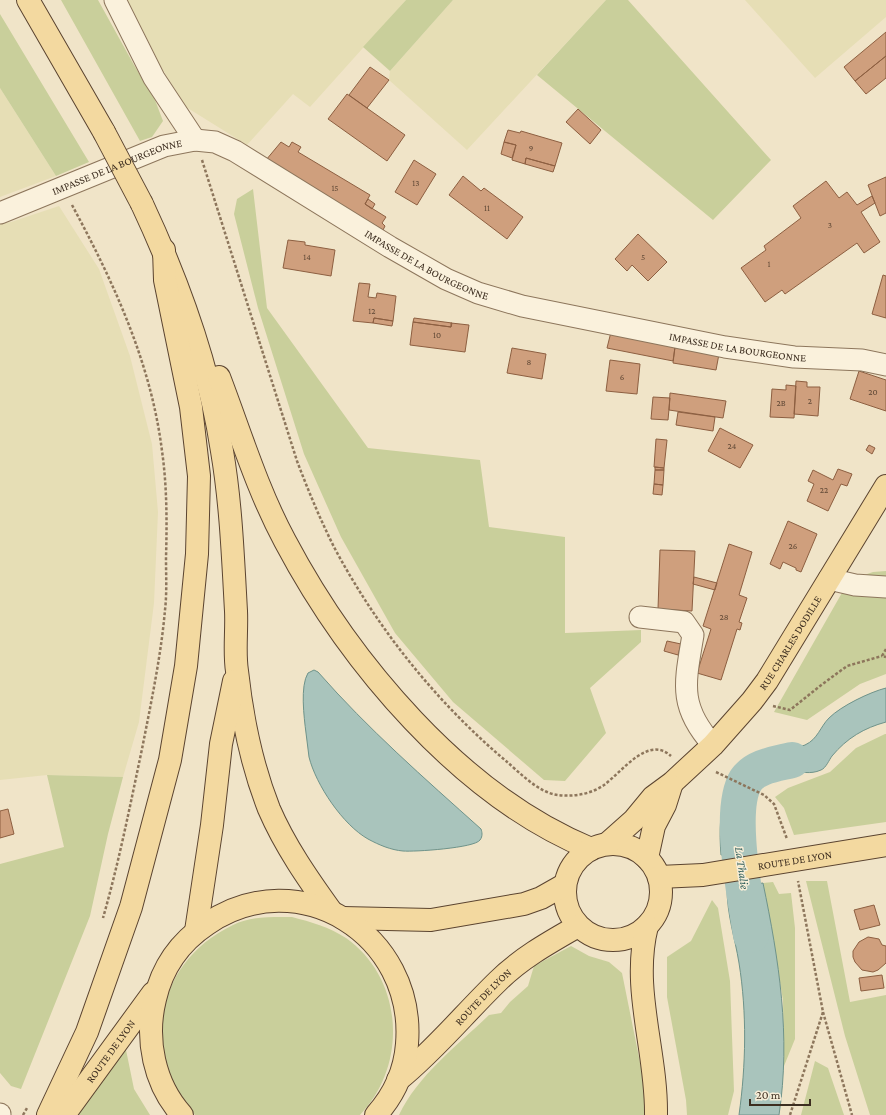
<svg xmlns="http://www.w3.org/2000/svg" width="886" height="1115" font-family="'Crimson Pro',serif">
<rect width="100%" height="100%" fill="#f0e4c8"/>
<path fill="#e6deb5" d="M127,0H406L310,107L293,94L247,145L186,107L161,67Z
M453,0H606L467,150L389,80L390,71Z
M745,0H886V17L815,78Z
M0,88L56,176L0,197Z
M59,206L99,269L130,356L152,444L158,512L154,603L139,722L123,777L47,775L0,780V224L11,222Z"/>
<path fill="#c9cf9b" d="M61,0H98L134,65L155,100L163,121L152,137L140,141Z
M406,0H453L390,71L363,47Z
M606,0H628L771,160L713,220L537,75Z
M0,14L89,162L56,176L0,88Z
M253,189L267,308L368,448L480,460L489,527L565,537V633L641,630V642L590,688L606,733L565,781L544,780L453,702L395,633L341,537L304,454L258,308L234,214L237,199Z
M886,571V674L860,684L807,720L774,712L843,591L864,575L873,572Z
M885,734H886V822L794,835L784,808L775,797L788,788L830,772L856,748Z
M47,775L123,777L108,834L90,916L21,1089L11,1086L0,1073V864L64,847Z
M806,881H827L850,1002L886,995V1115H870L845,1036Z
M773,882L779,894L791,893L795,928V1039L784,1066L783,1000L763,883Z
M712,900L718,908L730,981L734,1091L728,1115H687L686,1100L667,997V957L691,941Z
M292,917C311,922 329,927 346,938C404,979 408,1065 360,1115H195C139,1052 155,962 233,925C251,916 272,917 292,917Z
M571,946L589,956L609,962L622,973L646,1092L645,1115H399C418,1075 457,1046 489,1015L501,1013L510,1002L528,986L534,966Z
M125,1045L134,1089L150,1115H78L82,1103Z
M815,1061L828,1068L844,1115H801Z"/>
<path fill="#a9c4bc" stroke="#6f938a" d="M314,670L318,672C368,729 424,778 481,829C482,832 483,836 480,840C475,848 414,852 403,851C391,850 379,845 368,839C343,825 316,785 309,757C308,749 307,741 306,733C304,717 300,686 308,673Z
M886,688V722C864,728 847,738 832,756C829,760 826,768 821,770C810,775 801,771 790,772C779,773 768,777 758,782L734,773C748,746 782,754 805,745C818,739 820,727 829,718C841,706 870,692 886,688Z
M727,786L752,793L748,814L753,850L721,855C719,831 720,809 727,786Z
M763,883C779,960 791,1036 779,1115H739C746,1065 747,1013 739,963C735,938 727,915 727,888Z"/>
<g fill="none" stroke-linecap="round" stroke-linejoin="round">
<path stroke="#a9c4bc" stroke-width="36" d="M751,935C746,900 727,810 746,780C756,766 776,764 792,760"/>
</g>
<path fill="#cf9f7d" stroke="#8d5f41" d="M886,32V56L855,81L844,67Z
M886,56V78L866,94L855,81Z
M370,67L389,80L367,108L349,95Z
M347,94L405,135L387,161L328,119Z
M578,109L601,130L590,144L566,122Z
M508,130L520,133L521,131L562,143L555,166L526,158L525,164L512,160L516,145L504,142Z
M281,142L289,147L292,142L301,147L298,152L370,195L365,204L386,217L382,223L385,226L383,230L266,160Z
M504,142L516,145L512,158L501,154Z
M526,158L555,166L553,172L525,164Z
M414,160L436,174L417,205L395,192Z
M463,176L481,191L484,188L523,217L507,239L449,195Z
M886,177V213L880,216L868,185Z
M826,181L839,198L847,192L857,205L872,196L875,203L861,212L880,242L864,253L857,243L785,294L782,290L765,302L741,268L766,250L764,246L801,218L793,206Z
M368,199L375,204L372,209L365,204Z
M638,234L667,262L648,281L632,265L627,271L615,259Z
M288,240L305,242V245L335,250L331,276L283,268Z
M883,275L886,276V318L872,314Z
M359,283L370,284L368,297L376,298L377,293L396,296L393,321L374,318L373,323L353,321Z
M374,318L393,321L392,326L373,323Z
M414,318L452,323L451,327L413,322Z
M413,322L451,327V323L469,325L465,352L410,345Z
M611,332L675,347L673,361L607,348Z
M675,347L719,354L716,370L673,363Z
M512,348L546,354L542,379L507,373Z
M610,360L640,364L637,394L606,391Z
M859,371L886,380V411L850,399Z
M796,381L807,382V387H820L818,416L794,414Z
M786,385L796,386L794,418L770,417L772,389L786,390Z
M670,393L726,401L723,418L669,410Z
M653,397L670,398L668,420L651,419Z
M678,412L715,417L713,431L676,425Z
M720,428L753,445L740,468L708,451Z
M656,439L667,440L664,468L654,467Z
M869,445L875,448L872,454L866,450Z
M655,467L664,468V470H655Z
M838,469L852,474L847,486L841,484L828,511L807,501L814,484L808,481L813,470L833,480Z
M655,470H664L663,485L654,484Z
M654,484L663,485L662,495L653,494Z
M788,521L817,534L801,572L796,570V568L783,562L780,569L770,564Z
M729,544L752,552L739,595L747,598L739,622L742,623L740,630L737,629L721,680L697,673L711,629L703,626Z
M660,550L695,551L692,611L658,609Z
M694,577L717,583L715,590L693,584Z
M667,641L681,644L678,655L664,651Z
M8,809L14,834L0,838V811Z
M874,905L880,925L860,930L854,910Z
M868,937L879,939L882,945L886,946V963L878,970L873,972L862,970L855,962L853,957V951L859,942Z
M882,975L884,988L861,991L859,978Z"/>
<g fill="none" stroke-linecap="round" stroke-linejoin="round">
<g stroke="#8d765c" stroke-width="23">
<g id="minor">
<path d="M115,0L154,78L195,140"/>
<path id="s1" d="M0,213L164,146L195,140L215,142L235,151L390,247L446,279L478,293L522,306L725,347L794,357L862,360L886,365"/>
<path d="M829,579L855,585L886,587"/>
<path d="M640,617L684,622L693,635C685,683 678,706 713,745"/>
<path d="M0,1114V1115"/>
</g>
</g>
<g stroke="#5b4430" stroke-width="24">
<g id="major">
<path d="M28,0L104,132"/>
<path d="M142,204C179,283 209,365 222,451C231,504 233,558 236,611C237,631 234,652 237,671C242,717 252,766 269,809C285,846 308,879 331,911"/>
<path d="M219,377C240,432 257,489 285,541C349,662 461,796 591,849"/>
<circle cx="613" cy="892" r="48"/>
<path id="s2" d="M607,844L634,820L653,797L672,783L713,745L752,701L767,681L886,486"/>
<path d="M647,858L654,826L665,805L671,786"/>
<path id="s3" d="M659,877L703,875L886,845"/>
<path d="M343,918L431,920L524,904L541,898L564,885"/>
<path d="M647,926C631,989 657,1051 656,1115"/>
<path d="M196,931L212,825L221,744L234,681"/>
<path id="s4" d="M398,1080C435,1050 464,1014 498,981C521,958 550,942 578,926"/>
<path d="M48,1115L87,1032L131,907L170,760L186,666L197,554L199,476L191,407L165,280L164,250"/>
<path id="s5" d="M64,1115L153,993"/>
<path d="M182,1115C154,1084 145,1039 155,999C162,968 180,942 207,924C299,861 416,935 407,1044C405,1070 394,1095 376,1115"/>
</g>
</g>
<path stroke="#8d765c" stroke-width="2.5" stroke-dasharray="3 2" stroke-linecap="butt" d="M202,160L297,461C308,490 320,519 334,547C377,628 436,702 506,761C520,773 539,793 558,795C574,797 591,794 604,785C623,771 648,735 671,756
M72,205C114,283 151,363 162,451C167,486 167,522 166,558C166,575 167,593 165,610C161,656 151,703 142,749C130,806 119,862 103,918
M886,649L882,656L886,657
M773,706L790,710L820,686L847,666L882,656
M716,772L764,795L774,804L787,839
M823,1012L852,1115
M23,1115L27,1108
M790,1115L823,1012L798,881"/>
<use href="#minor" stroke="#faf1dc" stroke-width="21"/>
<use href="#major" stroke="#f3d9a0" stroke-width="22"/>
<g stroke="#5b4430" stroke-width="24" stroke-linecap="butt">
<path id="major-bridge" d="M104,132L142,204"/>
</g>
<use href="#major-bridge" stroke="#f3d9a0" stroke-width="22"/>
</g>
<g text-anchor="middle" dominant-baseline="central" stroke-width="3" stroke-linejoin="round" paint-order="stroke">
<g font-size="9" fill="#624a37">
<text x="531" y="148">9</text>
<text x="416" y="183">13</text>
<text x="335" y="188">15</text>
<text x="487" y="208">11</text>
<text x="830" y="225">3</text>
<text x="307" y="257">14</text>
<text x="643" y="257">5</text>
<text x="769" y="264">1</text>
<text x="372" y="311">12</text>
<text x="437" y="335">10</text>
<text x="529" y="362">8</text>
<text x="622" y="377">6</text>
<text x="873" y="392">20</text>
<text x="810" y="401">2</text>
<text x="781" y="403">2B</text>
<text x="732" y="446">24</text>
<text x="824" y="490">22</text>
<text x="793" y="546">26</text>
<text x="724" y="617">28</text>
</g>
<g font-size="11" fill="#3d2e20" stroke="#f7eed8">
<text stroke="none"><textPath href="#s1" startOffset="126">IMPASSE DE LA BOURGEONNE</textPath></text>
<text stroke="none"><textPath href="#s1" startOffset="474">IMPASSE DE LA BOURGEONNE</textPath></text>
<text stroke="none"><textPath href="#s1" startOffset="798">IMPASSE DE LA BOURGEONNE</textPath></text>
<text stroke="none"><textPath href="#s2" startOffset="274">RUE CHARLES DODILLE</textPath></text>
<text stroke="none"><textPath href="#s3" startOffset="137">ROUTE DE LYON</textPath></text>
<text stroke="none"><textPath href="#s4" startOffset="119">ROUTE DE LYON</textPath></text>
<text stroke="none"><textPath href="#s5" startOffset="79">ROUTE DE LYON</textPath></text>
</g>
<g font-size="12" font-style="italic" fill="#2f5d5a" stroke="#f7eed8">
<text transform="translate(742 868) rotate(82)">La Thalie</text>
</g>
</g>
<path d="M750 1099v6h60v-6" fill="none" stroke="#3d2e20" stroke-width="2"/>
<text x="756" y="1099" font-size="12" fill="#3d2e20" stroke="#f7eed8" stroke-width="3" paint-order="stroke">20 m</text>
</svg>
